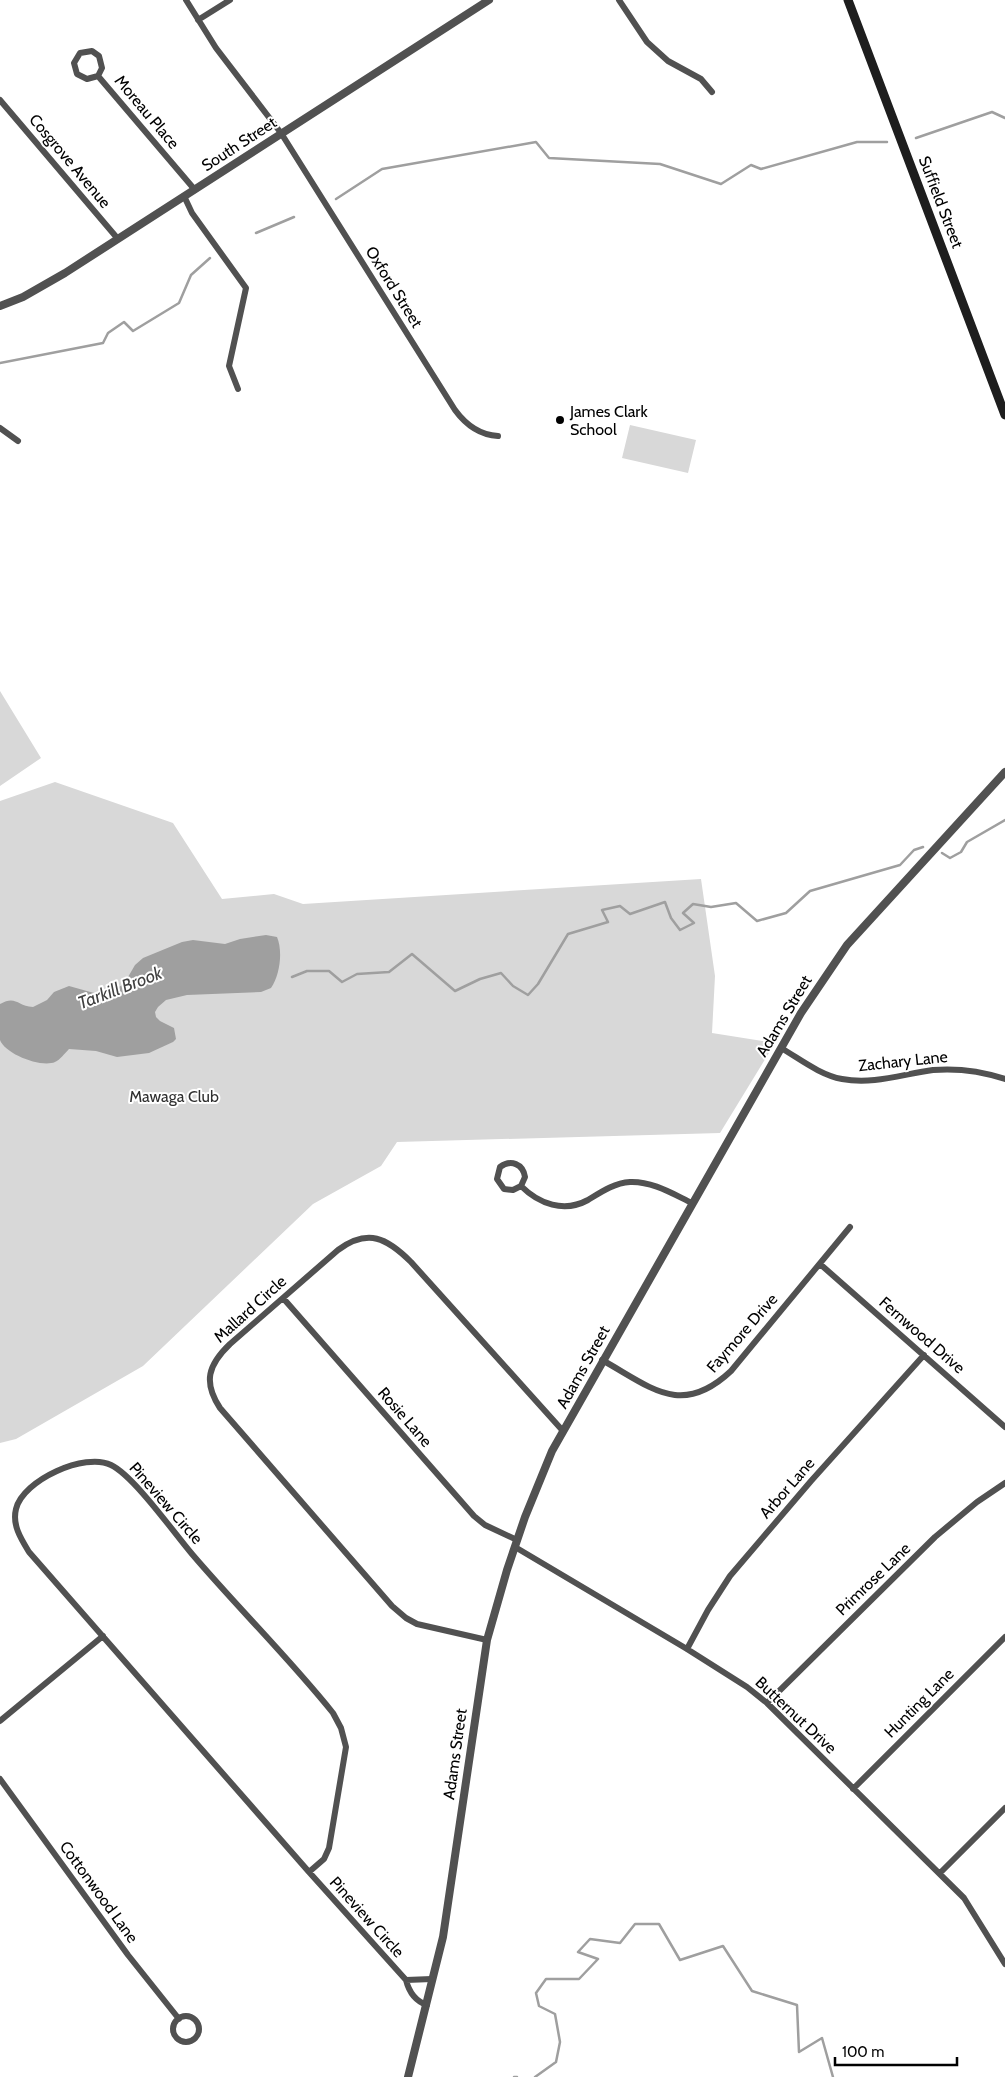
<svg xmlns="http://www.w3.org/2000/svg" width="1005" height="2077" font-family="Cabin,sans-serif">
<rect width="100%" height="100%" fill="#fff"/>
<path fill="#d8d8d8" d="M630,425L696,440L688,473L622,458Z
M0,691L41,758L0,786Z
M55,782L173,823L222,899L274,894L303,904L701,879L715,976L712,1033L775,1043L720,1133L397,1142L381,1166L313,1204L143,1366L16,1439L0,1443V801Z"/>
<path fill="#9f9f9f" d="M266,935L277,937C283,951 280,975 271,988L261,992L187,995L166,1000L158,1007L155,1012L156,1017L160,1021L174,1028L176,1039L173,1042L149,1053L117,1057L96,1051L69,1049C65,1053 60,1060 55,1062C41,1068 5,1054 0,1040C0,1032 0,1013 0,1004C16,995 17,1006 33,1007L47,1000L54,992L69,986L94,993L110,992L124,984L135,965L143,958L182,942L193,940L225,944L240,939Z"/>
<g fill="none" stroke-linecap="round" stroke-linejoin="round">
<path stroke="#9f9f9f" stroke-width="2.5" d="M916,138L992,112L1005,118
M336,199L382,169L536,142L549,158L660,164L721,184L751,165L761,169L857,142H887
M256,233L294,217
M0,363L103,343L108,333L124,322L133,331L179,303L191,275L210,258
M942,853L950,858L961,852L967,842L1005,820
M292,977L307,971H329L342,982L357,974L389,972L412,954L455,991L480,979L501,973L513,986L528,995L538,984L568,934L608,922L602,910L620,906L630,914L665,902L671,918L680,930L694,923L683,913L693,904L711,907L736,903L757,921L786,913L810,891L900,865L914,850L923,847
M514,2077H517
M535,2077L556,2062L560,2042L555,2014L539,2006L536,1993L546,1979H579L598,1959L578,1952L590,1939L620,1943L635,1924H659L680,1960L723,1946L752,1991L797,2005L799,2052L822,2038L833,2077"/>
<path stroke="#515151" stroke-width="6" d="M186,0L216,48L281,133L455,410C466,425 479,435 498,436
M619,0L647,42L668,61L701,79L712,92
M198,20L230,0
M98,76L87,79L77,74L74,63L80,53L92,51L99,56L102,68L98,76L195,190
M0,100L118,239
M184,196L192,213L246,288L229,366L238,389
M0,428L18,441
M781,1048C800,1059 820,1075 842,1079C873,1085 903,1074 933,1070C958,1068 981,1071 1005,1079
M521,1186L525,1177C523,1164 511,1159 500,1167L497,1179L504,1189L513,1190L521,1186C539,1204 564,1213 588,1200C601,1192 614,1183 630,1182C652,1181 673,1194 692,1203
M820,1264L1005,1427
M283,1298L474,1516L485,1525L517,1540
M602,1360C651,1387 681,1418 731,1371L850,1227
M515,1547L687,1649L747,1687L767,1703L964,1898L1005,1964
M487,1640L417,1624L406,1618L392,1606L220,1408C203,1382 208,1365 230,1344L338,1250C368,1228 387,1238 411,1262L563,1431
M687,1649L708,1610L730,1576L811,1481L924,1355
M767,1703L935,1537L977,1502L1005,1483
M0,1721L103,1636
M0,1779L128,1955L179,2019
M853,1789L1005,1637
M309,1872L29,1552C21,1539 12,1525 16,1509C23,1480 85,1452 111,1465C134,1476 174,1533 192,1554C238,1608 289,1658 333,1713L341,1728L346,1747L329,1848L324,1859L309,1872L406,1980C409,1992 415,2001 427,2005
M940,1873L1005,1808
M406,1980L432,1979
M173 2029a13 13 0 1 1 26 0a13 13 0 1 1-26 0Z"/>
<path stroke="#515151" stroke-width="8" d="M0,306L23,297L65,273L489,0
M408,2077L443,1937L487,1640L507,1570L525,1517L552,1451L801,1013L847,945L1005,772"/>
<path stroke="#1e1e1e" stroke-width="9" d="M848,0L1005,415"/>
</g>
<circle fill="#000" stroke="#fff" stroke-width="2" cx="560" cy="420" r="5"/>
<g text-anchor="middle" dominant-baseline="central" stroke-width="4" stroke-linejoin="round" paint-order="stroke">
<g font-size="16" fill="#000" stroke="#fff">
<text transform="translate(147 112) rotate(50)">Moreau Place</text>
<text transform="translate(239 144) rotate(-33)">South Street</text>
<text transform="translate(70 161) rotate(50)">Cosgrove Avenue</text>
<text transform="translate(941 202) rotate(69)">Suffield Street</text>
<text transform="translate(394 287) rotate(58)">Oxford Street</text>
<text transform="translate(784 1016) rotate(-59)">Adams Street</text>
<text transform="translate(903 1061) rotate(-6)">Zachary Lane</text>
<text transform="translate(250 1309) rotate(-42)">Mallard Circle</text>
<text transform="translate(742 1333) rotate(-49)">Faymore Drive</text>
<text transform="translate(922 1335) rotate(41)">Fernwood Drive</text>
<text transform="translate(583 1367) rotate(-61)">Adams Street</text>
<text transform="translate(405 1417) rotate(49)">Rosie Lane</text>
<text transform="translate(787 1488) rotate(-49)">Arbor Lane</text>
<text transform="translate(166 1503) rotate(49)">Pineview Circle</text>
<text transform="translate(873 1579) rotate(-44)">Primrose Lane</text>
<text transform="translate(919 1703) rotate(-45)">Hunting Lane</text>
<text transform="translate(796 1715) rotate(43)">Butternut Drive</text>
<text transform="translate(455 1754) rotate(-82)">Adams Street</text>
<text transform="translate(99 1892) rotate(54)">Cottonwood Lane</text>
<text transform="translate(367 1917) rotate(48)">Pineview Circle</text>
</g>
<g font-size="16" fill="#000" stroke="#fff" text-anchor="start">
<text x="570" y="411">James Clark<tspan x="570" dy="18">School</tspan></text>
</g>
<g font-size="16" fill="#2f2f2f" stroke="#fff">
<text x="174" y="1096">Mawaga Club</text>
</g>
<g font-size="18" font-style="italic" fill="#404040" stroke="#fff">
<text transform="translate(120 988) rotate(-21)">Tarkill Brook</text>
</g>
</g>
<path d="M835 2057v8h122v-8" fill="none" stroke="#000000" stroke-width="2.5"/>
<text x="842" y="2057" font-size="15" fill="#000000" stroke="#ffffff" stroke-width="4" paint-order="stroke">100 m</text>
</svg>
